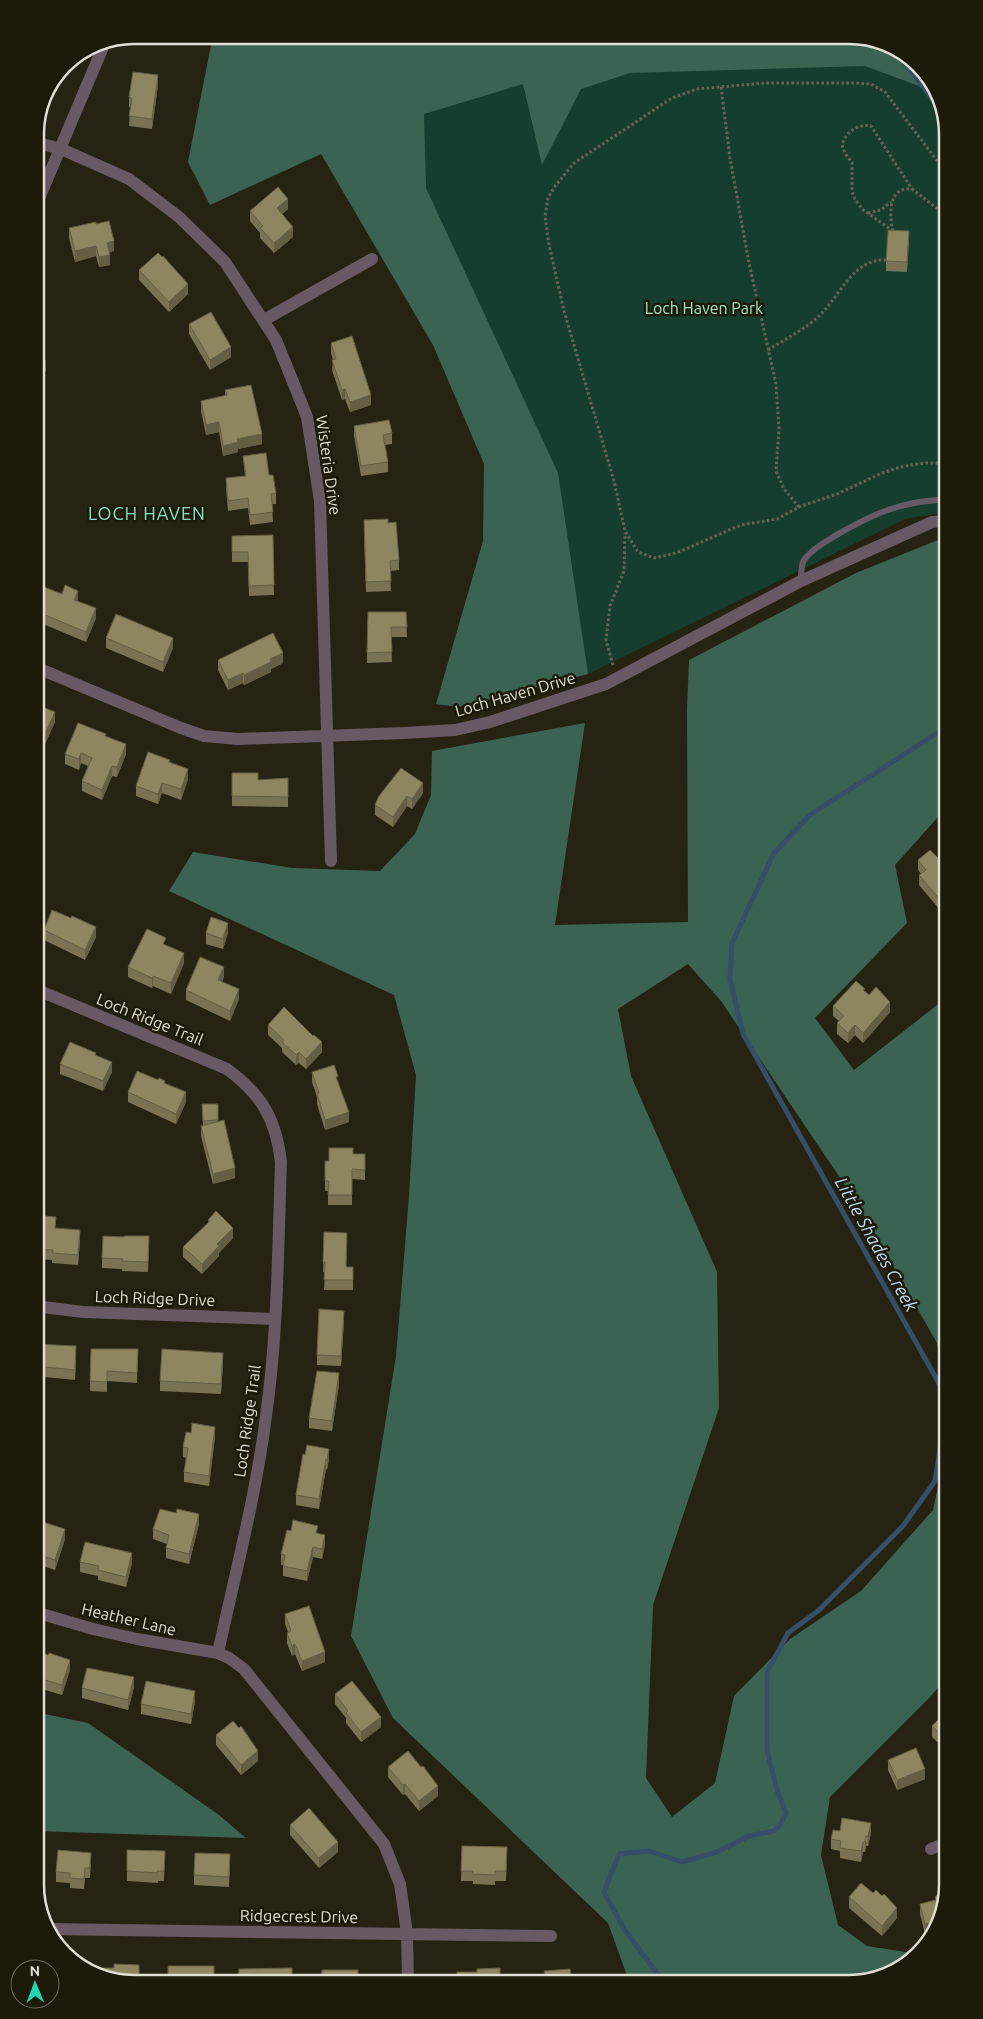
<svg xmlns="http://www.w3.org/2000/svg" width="983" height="2019" font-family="Ubuntu,sans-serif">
<rect width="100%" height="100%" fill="#272312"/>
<path fill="#163e2f" d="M576,61L865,66L932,91L942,104L948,133V512L905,519L588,674L458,707L504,495L360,122Z"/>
<path fill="#3b6352" d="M213,35H856L909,55L941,96L942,104L932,91L865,66L630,73L581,89L542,165L523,84L424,114L426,188L558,473L588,674L458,707L436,704L483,541L484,464L433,345L321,154L210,205L188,162Z
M943,538H948V806L895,865L907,923L815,1018L854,1070L941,1002L948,1000V1398L937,1343L857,1203L721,1001L688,964L618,1009L631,1076L717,1272L719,1408L653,1605L646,1778L672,1817L715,1783L734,1696L790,1639L861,1591L933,1510L948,1439V1675L931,1696L830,1797L821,1855L838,1925L867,1946L912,1953L918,1952L887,1977L850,1984H630L608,1923L393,1718L351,1636L396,1356L409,1196L416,1075L394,995L169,891L193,852L292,868L380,871L415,834L431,795L432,751L585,723L555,925L688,922L687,709L689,660L856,573Z
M35,1712L88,1723L219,1815L246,1838L35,1831Z"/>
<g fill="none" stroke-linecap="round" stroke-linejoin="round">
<path stroke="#354f69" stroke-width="5" d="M890,48L907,66L944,114
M665,1984L624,1929L604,1892L619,1854L649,1851L682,1862L717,1852L749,1836L774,1831L780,1825L786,1813L777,1790L767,1750V1672L788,1633L819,1610L903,1526L935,1481L945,1417L941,1387L743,1034L730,979L732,943L774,853L810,815L948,726"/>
<path stroke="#686556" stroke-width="3" stroke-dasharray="2.5 2.5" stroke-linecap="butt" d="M721,87L730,158L749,263L776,384L779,429L776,471L784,489L799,507
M868,213L881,210L891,202
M893,231L862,209L855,199L852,192V163L845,153L842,145C845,132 859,123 871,126L912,189
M893,231C889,216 888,186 912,189L948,217
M768,350C785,339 806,329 820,315C841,295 853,258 887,260
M948,463H925L904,466L882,473L837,494L799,507L777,519L741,525L676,553L654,558L638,552L625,531L614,481L564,311L549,245L545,216L548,198L555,186L574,163L672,98L697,89L765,83H855L871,84L885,92L948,175
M613,665L606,640L610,606L624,571L625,533"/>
<path stroke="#685a64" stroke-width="6" d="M801,581C801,575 801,568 803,562C811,545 872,515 891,509C910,502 929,501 948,499"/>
<path stroke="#685a64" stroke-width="12" d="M35,142L61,149L129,179L179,217L225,262L276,340L291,377L307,417L320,501L331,861
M35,208L106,40
M264,320L372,259
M35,667L181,728L204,736L238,739L404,733L455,730L490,722L606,684L801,581L932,522L948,521
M35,989L227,1069C262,1095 276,1119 281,1162C278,1246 278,1332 266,1416C256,1496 235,1574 218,1653
M35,1306L83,1312L274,1319
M35,1612L93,1629L137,1639L218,1653L229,1658L244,1669L384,1844L400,1884L407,1933L408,1984
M931,1849L948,1842
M47,1929L551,1936"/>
</g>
<path fill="#797353" d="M158,85L152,129L129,126L130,107H129V97Z
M288,209L282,214L293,237L274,253L260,238V233L250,221V211Z
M96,224L114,251L109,252L110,265L99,267L96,256L75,262L69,238V228Z
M909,241L907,272L886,271V261Z
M139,270L188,294L169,312L139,280Z
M189,324L231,357L210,370L189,334Z
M331,343L371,405L350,412L345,399L342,400L332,370L333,360L331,353Z
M225,390L262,444L238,449V452L223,456L219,432L206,435L201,411V401L225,396Z
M354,426L392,433V444L385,445L388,462V472L361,476L354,436Z
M243,456L269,475L276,493V504H272L273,522L250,525L248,508L228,511L226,488V478L245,476Z
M388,523L399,560V570L390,571L391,591L366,592L364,530Z
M273,535L274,595L249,596L248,562H232V536Z
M78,601L96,618L86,642L43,624V621L36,618V608Z
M406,612L407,637H391L392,662L367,663V653Z
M106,638L173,648L163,672L106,648Z
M218,660L283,663L271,669V672L244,685L243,683L228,690L218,670Z
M35,704L55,722L45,744L35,740Z
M106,736L126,754L117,777L112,776L102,800L82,791V781L88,766L81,763L79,770L65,764V754Z
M170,762L188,779L181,800L162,793L158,804L136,796V786Z
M232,773L258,780L288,778V807L232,806Z
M423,793L412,809L407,806L393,827L375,815V805L379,796Z
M948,858V903L940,910L919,885V875L921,874L918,870V860L939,859L944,861Z
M44,930L96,937L85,960L44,940Z
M206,933H228L223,949L206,944Z
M166,945L184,963L171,994L153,986L152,988L128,977V967Z
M224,977L222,982L239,999L230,1021L186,1000V990Z
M865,991L890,1012L863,1043L855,1035L848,1043L837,1034V1023L839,1021L833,1016V1006Z
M268,1025L322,1052L306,1069L299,1063L296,1065L282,1052V1048L268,1035Z
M96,1055L112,1072L103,1091L60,1074V1064Z
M312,1072L338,1081L349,1122L325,1130L317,1104V1097L312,1082Z
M165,1084L186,1102L176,1124L128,1102V1092Z
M202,1104H218V1122L235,1178L213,1184L201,1136V1126H203Z
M353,1154H365V1180L352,1179V1205H328V1191H325V1161H329Z
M208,1220L233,1238L219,1253V1256L202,1274L183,1257V1247L208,1223Z
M35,1225L56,1228L80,1240L78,1265L52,1263V1260L35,1259Z
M324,1232L347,1267H353V1290H324L325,1272H323Z
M149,1247L148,1272L122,1271V1269L102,1268V1258Z
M344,1321L341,1366L317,1365V1355Z
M35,1344L76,1356L75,1380L35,1376Z
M138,1349L137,1383L107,1381V1392L90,1391V1381Z
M223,1363L221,1394L160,1391V1381Z
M339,1384L332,1431L309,1428V1418Z
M215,1437L209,1486L184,1482V1472L186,1458L183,1457V1447Z
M303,1454L329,1459L327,1470L326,1469L319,1509L296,1505V1495Z
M35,1516L65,1539L55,1570L37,1564V1560L35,1559Z
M199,1524L189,1564L166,1558V1548L167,1544L153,1539V1529Z
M291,1531L318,1533L325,1545L322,1559L313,1557L307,1581L283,1576V1565H281V1554Z
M80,1562L132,1563L126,1587L98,1580V1576L80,1572Z
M285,1614L325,1662L302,1671L295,1654L292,1656L287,1643V1633L288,1632L285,1624Z
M35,1651L70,1670L62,1695L35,1687Z
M134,1687L128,1710L82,1698V1688Z
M335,1694L381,1727L361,1742L346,1723V1718L335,1704Z
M195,1701L191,1724L141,1714V1704Z
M948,1710V1752L932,1737V1726Z
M239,1728L258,1761L241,1775L216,1745V1735Z
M888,1760L925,1779L897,1790L888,1770Z
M388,1767L438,1796L419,1811L405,1794L403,1795L388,1777Z
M290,1825L338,1852L319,1868L290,1835Z
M840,1831L871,1833L868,1846H866L865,1852H863L861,1862L840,1858V1851L831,1849V1839Z
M462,1846L507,1847L506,1881H495V1885L473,1884V1881H461Z
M127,1850L165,1851L164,1881H158V1883L127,1881Z
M91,1863L90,1878H85L84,1889L70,1888V1883L56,1882V1872Z
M230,1864L229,1887L194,1885V1875Z
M946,1894L934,1932L925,1934L920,1914V1904L935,1900V1897Z
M849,1897L897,1918L882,1936L849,1908Z"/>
<path fill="#635e44" d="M158,75V85L152,129V119Z
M288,199V209L277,218V208Z
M293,227V237L274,253V243Z
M114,241V251L107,253V243Z
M96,246V256L75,262V251Z
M110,255V265L99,267V257Z
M188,284V294L169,312V302Z
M231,347V357L210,370V360Z
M46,361V371L35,381V371Z
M345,389V399L342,400V390Z
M371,395V405L350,412V402Z
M219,422V432L206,435V425Z
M262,434V444L238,449V452L223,456V446L237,439Z
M78,591V601L74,600Z
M96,608V618L86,642V632Z
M173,638V648L163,672V662Z
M283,653V663L271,669V672L244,685V675L270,659Z
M243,673V683L228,690V680Z
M55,712V722L45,744V734Z
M126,744V754L117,777V767Z
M81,753V763L79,770V759Z
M112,766V776L102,800V790Z
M188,769V779L181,800V789Z
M162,783V793L158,804V794Z
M423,783V793L412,809V799Z
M407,796V806L393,827V817Z
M948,893V903L940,910V900Z
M228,923V933L223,949V939Z
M96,927V937L85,960V950Z
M184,953V963L171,994V983Z
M224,967V977L218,990V980Z
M153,976V986L152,988V978Z
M239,989V999L230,1021V1011Z
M890,1002V1012L863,1043V1033Z
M855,1025V1035L848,1043V1033Z
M322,1042V1052L306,1069V1059Z
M299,1052V1063L296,1065V1055Z
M112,1062V1072L103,1091V1081Z
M186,1092V1102L176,1124V1114Z
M349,1112V1122L325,1130V1120Z
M235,1168V1178L213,1184V1174Z
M233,1228V1238L219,1253V1256L202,1274V1264L217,1244Z
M80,1230V1240L78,1265V1255Z
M344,1311V1321L341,1366V1356Z
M76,1346V1356L75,1380V1370Z
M223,1353V1363L221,1394V1384Z
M339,1373V1384L332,1431V1421Z
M215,1427V1437L209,1486V1476Z
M329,1449V1459L327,1470V1460Z
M326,1459V1469L319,1509V1499Z
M199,1514V1524L189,1564V1554Z
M65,1529V1539L55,1570V1560Z
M325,1535V1545L322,1559V1549Z
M313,1547V1557L307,1581V1571Z
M132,1553V1563L126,1587V1577Z
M295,1644V1654L292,1656V1646Z
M325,1652V1662L302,1671V1661Z
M70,1660V1670L62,1695V1685Z
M134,1677V1687L128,1710V1700Z
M195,1691V1701L191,1724V1714Z
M381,1717V1727L361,1742V1732Z
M258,1751V1761L241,1775V1765Z
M925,1769V1779L897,1790V1780Z
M405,1784V1794L403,1795V1785Z
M438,1786V1796L419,1811V1801Z
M871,1823V1833L868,1846V1836Z
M866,1836V1846L865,1852V1842Z
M338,1842V1852L319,1868V1858Z
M863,1842V1852L861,1862V1851Z
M897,1908V1918L882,1936V1926Z
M937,1921L934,1932L925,1934V1924Z"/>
<path fill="#8d8661" stroke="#635e44" d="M133,72L158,75L152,119L129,116L132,98L129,97Z
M278,187L288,199L277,208L293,227L274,243L260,228L263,226L250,211Z
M109,221L114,241L107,243L110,255L99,257L96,246L75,251L69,228L96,222V224Z
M888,230L909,231L907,262L886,261Z
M158,253L162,257L163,256L188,284L169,302L139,270Z
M211,312L231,347L210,360L189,324Z
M352,336L371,395L350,402L345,389L342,390L332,360L336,359L331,343Z
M35,349L46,361L35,371Z
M251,385L262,434L237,439L238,442L223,446L219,422L206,425L201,401L227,395L225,390Z
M389,420L392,433L383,435L388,462L361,466L354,426Z
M266,453L269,475H273L276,493L271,494L273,512L250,515L248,498L228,501L226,478L246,476L243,456Z
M388,519V523L396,522L399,560L390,561L391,581L366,582L364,520Z
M273,535L274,585L249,586L248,552H232V536Z
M65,585L78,591L74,600L96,608L86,632L43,614L44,612L36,608L44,587L62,594Z
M368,612H406L407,627H391L392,652L367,653Z
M116,614L173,638L163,662L106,638Z
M273,633L283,653L270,659L271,662L244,675L243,673L228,680L218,660Z
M35,704L55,712L45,734L35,730Z
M78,723L106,734L105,736L126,744L117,767L112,766L102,790L82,781L92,758L81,753L79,759L65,754Z
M148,752L170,760L169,762L188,769L181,789L162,783L158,794L136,786Z
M401,768L423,783L412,799L407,796L393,817L375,805L379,796Z
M232,773H258V780L288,778V797L232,796Z
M930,850L939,859L942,857L944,861L948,858V893L940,900L919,875L926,870L918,860Z
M52,910L71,918L72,916L96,927L85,950L44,930Z
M211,917L228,923L223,939L206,933Z
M147,929L166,938L163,944L184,953L171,983L153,976L152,978L128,967Z
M200,957L224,967L218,980L239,989L230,1011L186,990Z
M856,981L865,989L863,990L869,995L876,987L890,1002L863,1033L855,1025L848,1033L837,1023L844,1016L833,1006Z
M284,1007L313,1036L314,1035L322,1042L306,1059L299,1052L296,1055L282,1042L284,1040L268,1025Z
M70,1042L96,1053L95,1055L112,1062L103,1081L60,1064Z
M334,1065L338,1076L336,1077L349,1112L325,1120L317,1094L319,1093L312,1072Z
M137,1071L158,1080L159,1078L165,1081L164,1083L186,1092L176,1114L128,1092Z
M202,1104H218V1120L203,1121Z
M224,1120L235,1168L213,1174L201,1126Z
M329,1148H353V1154H365V1170L352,1169V1195H328L329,1181H325V1161H329Z
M216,1211L233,1228L217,1244L219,1246L202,1264L183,1247L210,1221L208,1220Z
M43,1216L56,1217L55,1228L80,1230L78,1255L52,1253L53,1250L35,1249V1225H42Z
M324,1232L347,1233L346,1267H353V1280H324L325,1262H323Z
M103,1236L124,1237V1236H149L148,1262L122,1261L123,1259L102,1258Z
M319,1309L344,1311L341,1356L317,1355Z
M35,1344L76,1346L75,1370L35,1366Z
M91,1349H138L137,1373L107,1371V1382L90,1381Z
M162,1349L223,1353L221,1384L160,1381Z
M317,1371L339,1373L332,1421L309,1418Z
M192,1423L215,1427L209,1476L184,1472L188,1448L183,1447L186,1432L191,1433Z
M307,1445L329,1449L327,1460L326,1459L319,1499L296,1495L303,1454L305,1455Z
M160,1509L176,1513L177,1509L199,1514L189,1554L166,1548L169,1535L153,1529Z
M35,1516L44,1519L43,1522L65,1529L55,1560L37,1554L38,1550L35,1549Z
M293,1520L318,1526L316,1533L325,1535L322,1549L313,1547L307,1571L283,1566L285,1555L281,1554L287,1530L291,1531Z
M85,1542L132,1553L126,1577L98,1570L99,1566L80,1562Z
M309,1606L325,1652L302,1661L295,1644L292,1646L287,1633L291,1631L285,1614Z
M35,1651L48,1655L49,1653L70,1660L62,1685L35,1677Z
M87,1668L134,1677L128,1700L82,1688Z
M146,1681L195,1691L191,1714L141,1704Z
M352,1681L381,1717L361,1732L346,1713L348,1711L335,1694Z
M948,1710V1742L932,1726Z
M233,1721L239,1728L241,1726L258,1751L241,1765L216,1735Z
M916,1748L925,1769L897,1780L888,1760Z
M408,1751L421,1767L423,1766L438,1786L419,1801L405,1784L403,1785L388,1767Z
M309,1808L338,1842L319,1858L290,1825Z
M842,1818L871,1823L868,1836H866L865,1842H863L861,1851L840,1848L841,1841L831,1839L833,1830L840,1831Z
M462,1846L507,1847L506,1871H495V1875L473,1874V1871H461Z
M58,1850L91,1853L90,1868H85L84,1879L70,1878V1873L56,1872Z
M127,1850L165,1851L164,1871H157L158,1873L127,1871Z
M195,1853L230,1854L229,1877L194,1875Z
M861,1883L873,1893L876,1890L882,1896L884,1894L897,1908L882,1926L849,1897Z
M939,1894H946L937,1921L925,1924L920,1904L936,1900L935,1897Z
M114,1964L139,1965V1984H127L92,1971V1968H114Z
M168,1966H214V1984H168Z
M292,1968V1984H238L239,1969Z
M500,1968V1984H457V1972H477V1969Z
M570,1969L572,1984H522V1977L545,1974L544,1971Z
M322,1970H358V1984H321Z"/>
<g text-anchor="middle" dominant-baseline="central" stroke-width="5" stroke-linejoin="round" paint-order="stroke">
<g font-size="16" fill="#9ee4c5" stroke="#1d1a09">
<text x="704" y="308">Loch Haven Park</text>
</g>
<g font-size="16" fill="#e1dfd4" stroke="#1d1a09">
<text transform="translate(329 465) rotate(82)">Wisteria Drive</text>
<text transform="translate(515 694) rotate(-16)">Loch Haven Drive</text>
<text transform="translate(150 1019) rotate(22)">Loch Ridge Trail</text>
<text transform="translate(155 1298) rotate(2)">Loch Ridge Drive</text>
<text transform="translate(247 1421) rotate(-82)">Loch Ridge Trail</text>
<text transform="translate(129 1619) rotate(13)">Heather Lane</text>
<text transform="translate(299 1916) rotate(1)">Ridgecrest Drive</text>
</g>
<g font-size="18" letter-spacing="1" fill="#82e2c7" stroke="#1d1a09">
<text x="147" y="513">LOCH HAVEN</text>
</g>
<g font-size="18" font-style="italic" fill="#bedaf7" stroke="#1d1a09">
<text transform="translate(877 1244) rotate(61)">Little Shades Creek</text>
</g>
</g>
<path d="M0 0H983V2019H0ZM134 44H849A90 90 0 0 1 939 134V1885A90 90 0 0 1 849 1975H134A90 90 0 0 1 44 1885V134A90 90 0 0 1 134 44Z" fill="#1d1a09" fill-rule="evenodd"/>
<path fill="none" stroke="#e1dfd4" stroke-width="2.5" d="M134 44H849A90 90 0 0 1 939 134V1885A90 90 0 0 1 849 1975H134A90 90 0 0 1 44 1885V134A90 90 0 0 1 134 44Z"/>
<g transform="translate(35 1984) rotate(359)"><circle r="24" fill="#1d1a09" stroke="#6b695a"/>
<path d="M0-4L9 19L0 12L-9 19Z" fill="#20d5b0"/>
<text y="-8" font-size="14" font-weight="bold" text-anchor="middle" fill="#e1dfd4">N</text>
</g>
</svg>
